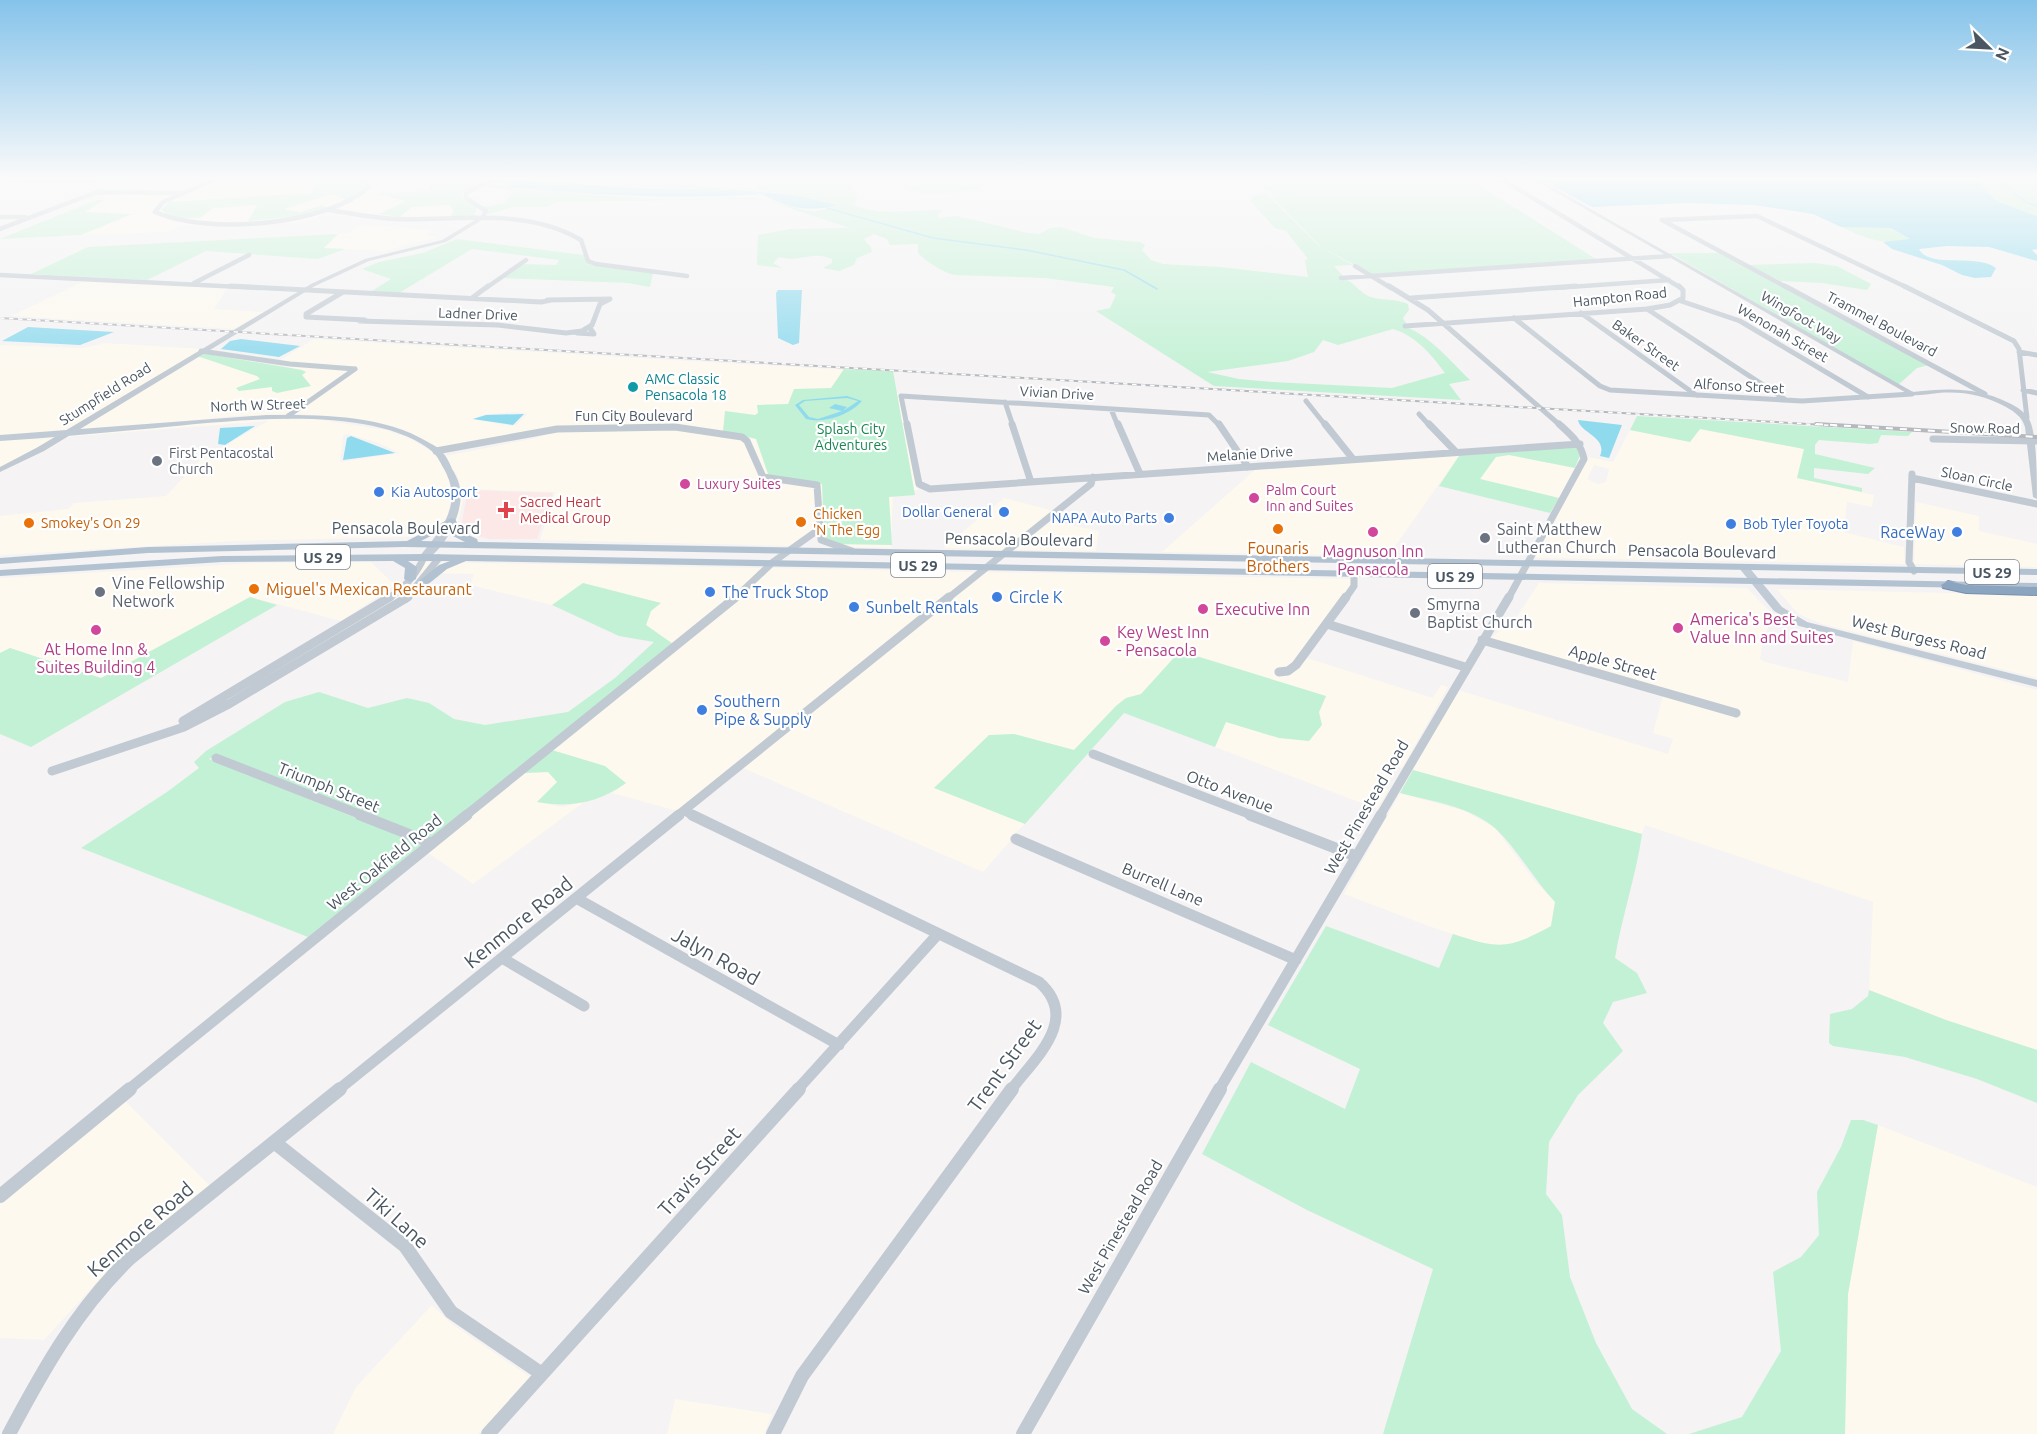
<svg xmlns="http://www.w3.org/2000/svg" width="2037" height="1434" font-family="Ubuntu,sans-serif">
<rect width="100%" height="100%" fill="#f5f3f3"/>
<path fill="#fdf9ef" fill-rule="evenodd" d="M151,178H216L183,192L121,190Z
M221,178H318L310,193L169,202L212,208L258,205L248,221L300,216L268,220L209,223L158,213L159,207L171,199Z
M386,187L377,194L407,201L381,214L412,207L449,205L454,211L451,216L401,218L331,210L375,188Z
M118,191L180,193L157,205L152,212L171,221L190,224L273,221L327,211L398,220L333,212L301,222L183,225L167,232L81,235L130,215L84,212L103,200H96Z
M333,194L348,201L330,208L317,206L300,212L282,210Z
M362,225L432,230L426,236L439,237L384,251L323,248L338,234L348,233Z
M86,280L228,287L214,309L264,312L234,329L11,316Z
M314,339L882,372L899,395L916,484L919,490L893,493L891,548L842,547L822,529L820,485L767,476L748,438L695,427L562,428L438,449L404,431L330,416L293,414L359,368L279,361ZM518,412L527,414L516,425L511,426L471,419L486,414Z
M105,343L203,349L65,432L0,437V345L83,348Z
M197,356L258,376L272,386L310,385L302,375L306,372L281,365L351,370L287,414L237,416L73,431Z
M310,418L386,430L409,438L433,452L450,476L452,497L446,521L416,537L237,541L0,555V516L68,509L74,503L166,496L201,459L268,421L64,437L69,434L216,420ZM347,434L376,442L400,453L340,462L343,436Z
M675,428L739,438L744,441L760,478L814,487V530L791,546L540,540L555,492L469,489L465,491L457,527L455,521L460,497V485L457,475L445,456L536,438L559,430Z
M1700,429L1804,449L1797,478L1874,495L1872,507L1847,502L1844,532L1904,547L1905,564L1535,558L1589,457L1613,462L1630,430L1690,442ZM1594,465L1609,469L1606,482L1598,484L1587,479Z
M60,435L0,468V440Z
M1461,453L1388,556L1162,552L1257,468Z
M1509,455L1575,468L1559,498L1479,479L1496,457Z
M1004,498L1054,511L1006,550L943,548Z
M1916,502L1979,516V531L2037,544V567L1914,564Z
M1051,521L1099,531L1096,551L1016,550Z
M371,562L395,585L341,621L250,597L101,679L10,648L0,653V578L256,563Z
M422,562L764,568L673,644L646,625L651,611L660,603L583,583L552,605L470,585L474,574L412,573Z
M773,568L975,572L677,811L612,793L626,783L552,750Z
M985,572L1351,579L1350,585L1323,623L1291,664L1282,670L1274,669V674L1292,673L1307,658L1433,698L1441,685L1448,687L1402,768L1397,767L1386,788L1389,789L1377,809L1215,747L1226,722L1250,727L1319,713L1326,697L1180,651L1141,695L1126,698L1116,706L1074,750L1014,734L934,787L1025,824L1009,839L1011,840L983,872L743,768Z
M1539,583L1747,588L1773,615L1763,640L1760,659L1765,662L1848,682L1853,641L2037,690V1050L1946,1020L1869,990L1873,902L1645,825L1642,834L1413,770L1458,690L1668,754L1673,739L1653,733L1663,695L1741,717V712L1488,640L1516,618Z
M1777,589L2037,595V678L1822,624L1798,614Z
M548,772L558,782L537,802L562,807L584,802L473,884L427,852L524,773Z
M1400,793L1465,811L1495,828L1534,880L1555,902L1551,926L1521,942L1493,947L1434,928L1344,894Z
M124,1100L210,1186L111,1267L44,1340L0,1338V1204Z
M1878,1125L2037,1187V1434H1845L1848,1294Z
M432,1305L452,1324L530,1377L478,1434H333L356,1387Z
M675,1399L772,1414L764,1434H667Z"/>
<path fill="#fce8e6" d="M468,490L553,493L537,539H490L463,532L461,527Z"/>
<path fill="#c3f1d5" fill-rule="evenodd" d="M318,178H358L367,187L348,201L332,194L284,209L300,212L323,205L328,208L300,216L248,221L257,205L213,208L200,218H173L161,210L169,202L310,193Z
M434,178L484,182L463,192L462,198L477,208L473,217L451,216L454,211L449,205L412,207L400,217L379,214L406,201L376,194L428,191L431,183L446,182Z
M515,178H566L756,189L760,181L743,178H825L826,184L823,187L828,185L827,178H858L852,180L851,186L858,196L854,205C881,217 914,209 942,210L937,218L957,216L1028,233L1039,234L1051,228L1061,227L1094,238L1140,242L1145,245L1142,250L1151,260L1163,264L1220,267L1308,277L1305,260L1308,259L1286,231L1275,228L1250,201L1252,196L1265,192L1319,246L1353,265L1334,266L1344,277L1339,278C1353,278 1358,293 1371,297C1384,301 1395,298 1408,304L1409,310L1403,318L1407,325L1402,326C1427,332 1451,362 1470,380L1449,384L1461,400L1214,386L1096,311L1110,308L1116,295L1111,292L1114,287L1045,278L954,275C941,271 928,263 918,253V244L890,245L887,239L874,234L864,239L871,247L872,252L857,258L854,265L839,271L823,268L832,263V259C810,250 802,263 779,257L773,263L782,268L757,265L758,235L790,229L850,228L761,199L557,202C542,212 527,204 510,208C502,210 496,213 487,214L488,210L483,207L504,203L513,191L479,186L487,182L515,188L651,199L753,197L814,212L838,205C771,185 715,191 648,187C603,185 559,183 515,178ZM1393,329C1416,336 1431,354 1445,373L1392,388L1272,382L1239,379L1207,372L1288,361L1314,352L1323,340L1338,345Z
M879,178H937L945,180L984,178V183L978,190C956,192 925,199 904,188L903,184Z
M1253,178H1468L1596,259L1374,275L1321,247Z
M1974,178H2024L2037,187V216L1997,201Z
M96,200H104L85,212L132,214L81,235L0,239Z
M1841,227L1891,228L1911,240C1884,246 1866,238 1841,227Z
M338,234L324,248L345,249L318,259L206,251L147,280L31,274L88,247Z
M457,239L584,255L589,263L653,273L650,287L628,283L502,278L523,264L556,265L559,260L472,249L399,293L372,291L391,279L362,269L379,262L423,253Z
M1670,253H1720L1929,365L1917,368L1898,385Z
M1814,263L1837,266L1871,284L1867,290L1822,283L1780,281L1747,265Z
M202,353L302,370L306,372L302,375L311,386L277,393L272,391V387L239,391L236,388L260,379L257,376L197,356Z
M844,369L893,371L915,495L889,497L892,545L833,544L824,538L822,484L771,476L768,474L756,439L723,431L725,411L755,415L758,413L757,405L788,404L794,389L831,388Z
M1637,416L1912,432L1908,436L1881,435L1878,443L1870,444L1819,440L1815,445V454L1875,468L1868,474L1814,468V478L1862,488V492L1797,478L1804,449L1700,429L1690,442L1630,430Z
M1577,446L1580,455L1575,468L1509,455L1496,457L1480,479L1559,498L1550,513L1439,486L1461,453Z
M583,583L661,603L651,611L646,625L673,644L431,839L217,754L209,759L423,845L308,937L81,848L167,792L199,768L194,762L206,751L285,702L319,692L368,708L407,698L429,703L454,719L485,725L568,712L615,678L654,642L619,636L552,605Z
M250,597L277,605L31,747L0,734V653L10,648L101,678Z
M1180,651L1326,696L1319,712L1322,725L1309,741L1279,738L1226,722L1215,747L1124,713L1025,824L934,788L989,735L1014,734L1074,750L1116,706L1126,698L1141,694Z
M552,750L605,766L626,783C598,803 571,808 537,802L557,782L548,772L524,773Z
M1413,770L1642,834C1636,876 1622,916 1615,958L1637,973L1647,993L1613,1002L1603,1023L1623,1051L1578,1095L1549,1142L1546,1194L1562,1215L1570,1277L1596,1343L1632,1409L1667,1434H1383L1433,1269L1307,1210L1202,1154L1251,1062L1345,1109L1360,1069L1268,1025L1326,926L1439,968L1453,934C1500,949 1507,950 1551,926L1555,902C1534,880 1518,850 1496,829C1472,807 1431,801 1400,793Z
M1869,990L1946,1020L2037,1050V1103L1977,1079L1905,1057L1833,1046L1829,1043L1830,1014L1852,1009L1868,996Z
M1851,1120H1863L1878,1125L1848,1294L1845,1434H1689L1742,1417L1781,1351L1773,1272L1801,1257L1819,1235L1817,1192L1841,1147Z"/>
<path fill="#90daee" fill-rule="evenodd" d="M463,178C522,178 582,185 641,188C707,191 773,186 837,205C810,213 786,208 762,194C677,200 594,195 509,187L492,181Z
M1538,178H1974L1997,201L2037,216V249L2032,250L2037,255V261L1989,247L1947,246L1919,249C1929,269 1977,253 1996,268L1991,277L1975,278L1962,275L1942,265L1892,249L1883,242L1910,239L1891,228L1841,227L1813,214L1755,205L1686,203L1592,207Z
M778,290H802L799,343L793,345L778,338L776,293Z
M28,327L114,332L80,345L2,341Z
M241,339L300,346L279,357L221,349L230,341Z
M847,396L862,401C850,415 823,424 806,419L795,405L803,400ZM847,398L858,401L843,411L847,407L835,404L829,408L842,411L818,419L809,417L799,405L805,401Z
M524,414L513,425L473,419L486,415Z
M1578,420L1622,425L1609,458L1600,456C1608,437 1580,433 1578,420Z
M255,426L225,445L218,444L220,428Z
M351,436L395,453L343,460L347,438Z"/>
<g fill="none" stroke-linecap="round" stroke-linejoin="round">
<path stroke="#90daee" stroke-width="1.5" d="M1996,178L2027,203L2037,206
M827,208L933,238L1026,250L1124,270L1157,289"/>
<g stroke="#7690ad" stroke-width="2">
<path id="motorway" d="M1948,581L1966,585L2037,587V595L1966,593L1943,588L1941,585Z"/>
</g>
<path stroke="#c1cad2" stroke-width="4.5" d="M218,178L163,202L155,212C208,235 325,226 369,187L361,178
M1500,178L1681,288
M0,179L85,181L104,178
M328,210C351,213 373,218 396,219C458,221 526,207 581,240L588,261L596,264L687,276
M0,217H25
M482,218L486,211L466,198V193L495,178
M1662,220L1757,216L1908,288
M1662,220L1788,288
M0,229L97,192L182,193
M1355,266L1391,288
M0,275L260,288
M1341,278L1670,256
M194,283L249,255
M486,288L526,260
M1555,288L1669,280"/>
<path stroke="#c1cad2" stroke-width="5" d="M230,286L541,302L551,300
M1389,286L1428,310L1561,426
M1785,286L1985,394
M1904,286L2014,341L2019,349L2027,418
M343,292L306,314V317L365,320
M472,298L488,286
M1411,298L1576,286
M547,300L610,299L600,304
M1681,301L1740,321L1868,397
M1647,309L1786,400
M1581,313L1696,395
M1514,318L1600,386L1610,390L1802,401L1912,394
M359,321L498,325L566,333L582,331L592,325L600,304
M1405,326L1647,309L1670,305L1683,298V290L1679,286
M577,333L594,334L590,328
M201,351L290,364L355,369
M2019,352L2037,355
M2023,390L2037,393
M1306,401L1326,426
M1005,402L1013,426
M1111,409L1118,426
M1419,414L1430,426
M288,416L355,369
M907,426L901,396L1209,415L1220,426"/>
<path stroke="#c1cad2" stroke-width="7" d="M907,424L919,484L930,489L1248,467
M1012,424L1031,482
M1118,424L1140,474
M1219,424L1248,467
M1325,424L1353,459
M1429,424L1456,452
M1933,439L2037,441
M436,451L557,429L675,427L742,437L747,441L763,477L817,485L821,540L852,551
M1248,467L1580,444
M1912,474L1909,562L1914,571
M1912,478L2037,504
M387,599C403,590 417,574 424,557
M406,599L439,558
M734,599L773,562L818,530
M947,599L1091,484L1093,477
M1345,599L1354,586V574
M1508,599L1584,459C1581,443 1571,435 1559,424"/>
<path stroke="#c1cad2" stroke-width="9" d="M1327,624L1465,667
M1482,640L1736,713
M1279,672L1288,671L1296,665L1346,597
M183,721L390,597
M1093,754L1254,816
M216,758L364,816
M52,771L184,727L229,704L408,597
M684,811L695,816
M465,816L736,597
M677,816L949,597
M1380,816L1509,597"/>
<path stroke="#c1cad2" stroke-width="11" d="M360,815L431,843
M692,815L1039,982C1081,1019 1035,1058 1011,1090
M1250,815L1356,856
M1016,839L1296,960
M576,898L839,1045
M502,958L584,1006
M128,1090L467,815
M338,1090L679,815
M797,1090L938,934
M1219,1090L1381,815"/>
<path stroke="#c1cad2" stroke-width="14" d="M274,1142L405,1246L451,1312L542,1374
M0,1196L130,1089
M9,1434C43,1370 77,1309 130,1258L340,1089
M488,1434L799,1089
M773,1434L802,1376L1012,1089
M1023,1434L1220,1089"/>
<path fill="#c1cad2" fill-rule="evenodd" d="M1531,178H1536L1913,392C1948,388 1977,387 2009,403C2017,407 2026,412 2030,421C2037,436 2037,481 2037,499L2033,497L2025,427C2022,417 2015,412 2006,407C1984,395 1963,391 1938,393C1928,394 1919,396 1910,395Z
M480,217L485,218L446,242L369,261L315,286L44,451L0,472V467L38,447L311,284L365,259L442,240Z"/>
<path fill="#c1cbd6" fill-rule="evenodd" d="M267,415C321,415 381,414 428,442C433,445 440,448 443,453C447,457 450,464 452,469C461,483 463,496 458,513C454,528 440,554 424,560L419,557C441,530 464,505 444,469C441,464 438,457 434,453C374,401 220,422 145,429C97,433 49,438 0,441V435Z
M1744,565L1748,566L1782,607L1807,622L2037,680V687L1799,626L1774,611L1739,568Z"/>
<path fill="#b3c2d1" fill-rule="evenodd" d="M451,518L455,519L462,532L477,539L478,542L2037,569V575L404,547L148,553L0,564V558L148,547L407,541ZM448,527L453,536L465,542L421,541Z
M424,554L2037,583V589L466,561L447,569L421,590H413L411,588L413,586L439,565L450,561H408L417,567L416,579L410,582L404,579L405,568L393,561L222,562L0,576V570L222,556Z"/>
<use href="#motorway" fill="#8ba5c1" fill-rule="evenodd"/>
<g stroke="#b5b8bd" stroke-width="2">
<path id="rail-far1" d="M0,318L1842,426"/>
</g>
<g stroke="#b5b8bd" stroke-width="4">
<path id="rail" d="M1816,424L2037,437"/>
</g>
<use href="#rail-far1" stroke="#fff" stroke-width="1.5" stroke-dasharray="4.5" stroke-linecap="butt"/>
<use href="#rail" stroke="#fff" stroke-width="2" stroke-dasharray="7" stroke-linecap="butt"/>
</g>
<linearGradient id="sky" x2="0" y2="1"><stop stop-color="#85c3ea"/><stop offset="0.47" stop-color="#fafafa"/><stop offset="1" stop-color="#fafafa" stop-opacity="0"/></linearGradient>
<rect width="2037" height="379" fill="url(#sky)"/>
<circle fill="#0f9aa8" stroke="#fff" stroke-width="2" cx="633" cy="387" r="6"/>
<g fill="#6b7280" stroke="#fff" stroke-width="2">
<circle cx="157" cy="461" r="6"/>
<circle cx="1485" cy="538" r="6"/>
<circle cx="100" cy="592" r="6"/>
<circle cx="1415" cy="613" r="6"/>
</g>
<g fill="#d1479c" stroke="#fff" stroke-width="2">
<circle cx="685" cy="484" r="6"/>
<circle cx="1254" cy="498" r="6"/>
<circle cx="1373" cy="532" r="6"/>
<circle cx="1203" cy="609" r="6"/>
<circle cx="1678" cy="628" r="6"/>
<circle cx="96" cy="630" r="6"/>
<circle cx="1105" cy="641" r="6"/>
</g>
<g fill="#3f7fe0" stroke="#fff" stroke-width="2">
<circle cx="379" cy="492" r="6"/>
<circle cx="1004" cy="512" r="6"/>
<circle cx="1169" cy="518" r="6"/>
<circle cx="1731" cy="524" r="6"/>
<circle cx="1957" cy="532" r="6"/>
<circle cx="710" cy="592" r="6"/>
<circle cx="997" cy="597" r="6"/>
<circle cx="854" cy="607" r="6"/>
<circle cx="702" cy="710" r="6"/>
</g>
<path fill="#e0444e" stroke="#fff" stroke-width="2" d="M503 501h6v6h6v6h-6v6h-6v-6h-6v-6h6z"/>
<g fill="#e8710a" stroke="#fff" stroke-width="2">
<circle cx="801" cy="522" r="6"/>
<circle cx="29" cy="523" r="6"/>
<circle cx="1278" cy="529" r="6"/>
<circle cx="254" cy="589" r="6"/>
</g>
<g text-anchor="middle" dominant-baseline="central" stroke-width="4.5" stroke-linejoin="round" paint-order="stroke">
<g font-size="14" fill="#4a5661" stroke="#fff">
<text transform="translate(1620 297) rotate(-6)">Hampton Road</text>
<text transform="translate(478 314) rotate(2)">Ladner Drive</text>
<text transform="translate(1801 317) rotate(30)">Wingfoot Way</text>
<text transform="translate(1882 324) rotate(28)">Trammel Boulevard</text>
<text transform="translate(1783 333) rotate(30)">Wenonah Street</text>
<text transform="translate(1646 345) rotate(35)">Baker Street</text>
<text transform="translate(1739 386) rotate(3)">Alfonso Street</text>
<text transform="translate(1057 393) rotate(3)">Vivian Drive</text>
<text transform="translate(105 394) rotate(-32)">Stumpfield Road</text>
<text transform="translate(258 405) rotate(-2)">North W Street</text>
<text x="634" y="416">Fun City Boulevard</text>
<text transform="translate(1985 428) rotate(1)">Snow Road</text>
<text transform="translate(1250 454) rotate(-4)">Melanie Drive</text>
<text transform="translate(1977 479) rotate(12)">Sloan Circle</text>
</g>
<g font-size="14" fill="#0d838f" stroke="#fff" text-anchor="start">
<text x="645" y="379">AMC Classic<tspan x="645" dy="16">Pensacola 18</tspan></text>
</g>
<g font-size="14" fill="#17864f" stroke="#fff">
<text x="851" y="429">Splash City<tspan x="851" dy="16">Adventures</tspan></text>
</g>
<g font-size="14" fill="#5b616d" stroke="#fff" text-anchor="start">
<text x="169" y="453">First Pentacostal<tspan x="169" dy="16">Church</tspan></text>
</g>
<g font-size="14" fill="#b23c85" stroke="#fff" text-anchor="start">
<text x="697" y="484">Luxury Suites</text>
<text x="1266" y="490">Palm Court<tspan x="1266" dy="16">Inn and Suites</tspan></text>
</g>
<g font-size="14" fill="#366cbe" stroke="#fff" text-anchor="start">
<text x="391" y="492">Kia Autosport</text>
<text x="992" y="512" text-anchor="end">Dollar General</text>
<text x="1157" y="518" text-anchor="end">NAPA Auto Parts</text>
<text x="1743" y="524">Bob Tyler Toyota</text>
</g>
<g font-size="14" fill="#be3a42" stroke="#fff" text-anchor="start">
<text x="520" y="502">Sacred Heart<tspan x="520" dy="16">Medical Group</tspan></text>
</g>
<g font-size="14" fill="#c56008" stroke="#fff" text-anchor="start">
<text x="813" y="514">Chicken<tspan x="813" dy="16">'N The Egg</tspan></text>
<text x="41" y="523">Smokey's On 29</text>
</g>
<g fill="#fff" stroke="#808990" stroke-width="1.5">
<rect x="296" y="545" width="54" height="24" rx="4.5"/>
<rect x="891" y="553" width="54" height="24" rx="4.5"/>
<rect x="1965" y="560" width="54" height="24" rx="4.5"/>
<rect x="1428" y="564" width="54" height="24" rx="4.5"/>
</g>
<g font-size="15" font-weight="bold" fill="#4a5661">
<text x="323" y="557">US 29</text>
<text x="918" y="565">US 29</text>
<text x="1992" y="572">US 29</text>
<text x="1455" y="576">US 29</text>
</g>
<g font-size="16" fill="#4a5661" stroke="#fff">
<text x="406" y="528">Pensacola Boulevard</text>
<text transform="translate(1019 539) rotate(1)">Pensacola Boulevard</text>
<text transform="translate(1702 551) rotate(1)">Pensacola Boulevard</text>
<text transform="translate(1919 637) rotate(14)">West Burgess Road</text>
<text transform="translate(1613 662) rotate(16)">Apple Street</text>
<text transform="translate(329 787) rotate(22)">Triumph Street</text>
<text transform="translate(1230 791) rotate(21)">Otto Avenue</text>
<text transform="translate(1366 807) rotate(-60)">West Pinestead Road</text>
<text transform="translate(384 862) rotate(-39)">West Oakfield Road</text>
<text transform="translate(1163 884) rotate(23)">Burrell Lane</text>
<text transform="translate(1120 1227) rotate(-60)">West Pinestead Road</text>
</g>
<g font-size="16" fill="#5b616d" stroke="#fff" text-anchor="start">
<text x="1497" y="529">Saint Matthew<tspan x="1497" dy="18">Lutheran Church</tspan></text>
<text x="112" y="583">Vine Fellowship<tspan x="112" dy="18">Network</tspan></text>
<text x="1427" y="604">Smyrna<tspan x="1427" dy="18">Baptist Church</tspan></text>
</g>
<g font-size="16" fill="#366cbe" stroke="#fff" text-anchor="start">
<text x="1945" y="532" text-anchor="end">RaceWay</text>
<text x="722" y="592">The Truck Stop</text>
<text x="1009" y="597">Circle K</text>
<text x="866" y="607">Sunbelt Rentals</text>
<text x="714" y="701">Southern<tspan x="714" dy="18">Pipe &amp; Supply</tspan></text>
</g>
<g font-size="16" fill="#c56008" stroke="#fff">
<text x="1278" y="548">Founaris<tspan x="1278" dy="18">Brothers</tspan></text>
<text x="266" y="589" text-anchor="start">Miguel's Mexican Restaurant</text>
</g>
<g font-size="16" fill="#b23c85" stroke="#fff" text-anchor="start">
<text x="1373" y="551" text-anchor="middle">Magnuson Inn<tspan x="1373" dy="18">Pensacola</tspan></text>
<text x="1215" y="609">Executive Inn</text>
<text x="1690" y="619">America's Best<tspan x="1690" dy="18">Value Inn and Suites</tspan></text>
<text x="1117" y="632">Key West Inn<tspan x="1117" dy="18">- Pensacola</tspan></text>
<text x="96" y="649" text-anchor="middle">At Home Inn &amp;<tspan x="96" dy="18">Suites Building 4</tspan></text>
</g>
<g font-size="20" fill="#4a5661" stroke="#fff">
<text transform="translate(518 922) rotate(-39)">Kenmore Road</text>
<text transform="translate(716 956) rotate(29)">Jalyn Road</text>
<text transform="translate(1004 1065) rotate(-54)">Trent Street</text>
<text transform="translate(699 1171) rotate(-48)">Travis Street</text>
<text transform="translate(397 1218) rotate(42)">Tiki Lane</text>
<text transform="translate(140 1229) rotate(-41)">Kenmore Road</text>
</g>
</g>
<g transform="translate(1989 48) rotate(114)" stroke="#ffffff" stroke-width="4.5" paint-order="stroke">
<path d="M0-4.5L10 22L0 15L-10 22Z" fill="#4a5661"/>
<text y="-9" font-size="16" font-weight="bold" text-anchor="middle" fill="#4a5661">N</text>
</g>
</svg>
